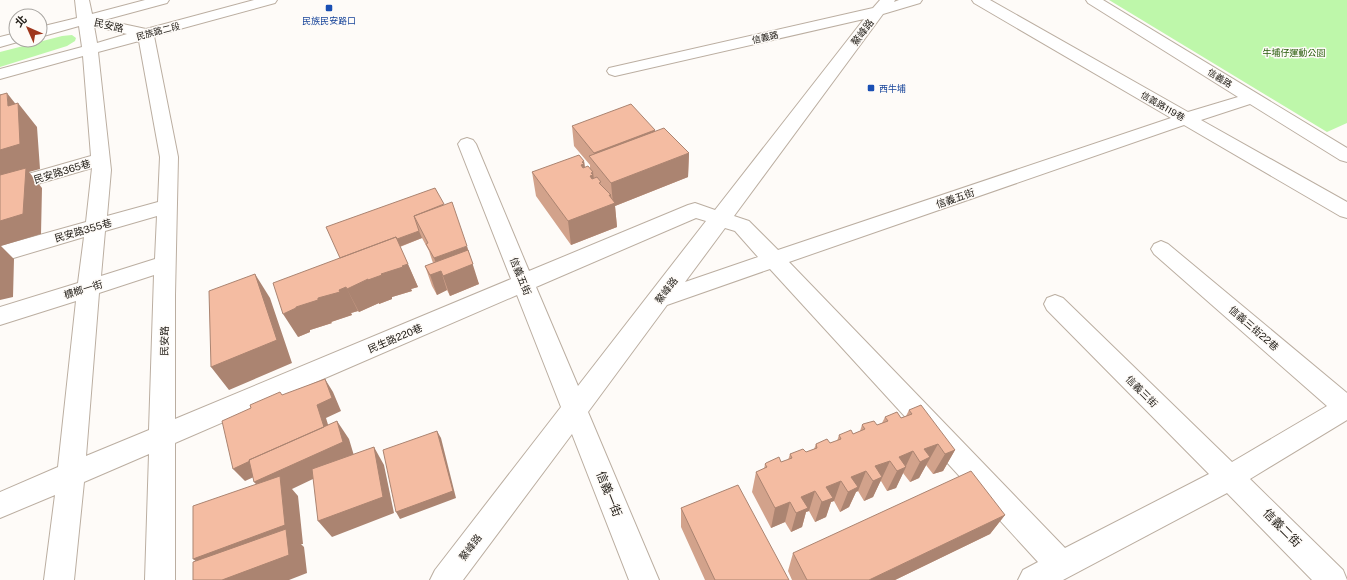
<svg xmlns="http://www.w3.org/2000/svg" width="1347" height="580" font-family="'Public Sans','Noto Sans TC',sans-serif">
<rect width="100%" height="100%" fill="#fefbf8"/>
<path fill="#bef7aa" d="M1109,0H1347V123L1327,132Z
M72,35L76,38L75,41L67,46L0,67V52L62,36Z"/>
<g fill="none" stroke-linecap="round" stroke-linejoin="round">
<g stroke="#bbaea1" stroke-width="2">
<path id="minor" d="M75,0H89L92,14L145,0H169L167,3L104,20L146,29L254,0H277L275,3L154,36L178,157L175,295V419L511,279L458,144L461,140L467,138L473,140L476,144L529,271L688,205L695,203L715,210L864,19L615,76L609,74L607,71L609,68L873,8L880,0H895L894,2L899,0H922L920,3L883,14L734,216L749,221L778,250L1171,118L974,3L972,0H990L1188,112L1238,97L1088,3L1086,0H1103L1347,148V162L1340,160L1250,104L1201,120L1347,202V218L1340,216L1184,125L789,262L1065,548L1209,474L1047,310L1044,304L1047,298L1055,295L1063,298L1232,462L1327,406L1154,254L1151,249L1154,244L1161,241L1168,244L1347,393V420L1250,479L1343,570L1347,580H1312L1227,493L1063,580H1018L1023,570L1038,562L770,269L667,305L588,412L659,580H629L572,434L463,580H430L435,570L561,407L517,295L175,443V580H145L149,454L84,482L74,580H44L55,495L0,518V492L58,467L76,301L0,325V307L78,283L84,237L0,262V246L86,222L92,168L0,195V182L91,156L83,56L0,79V69L82,47L79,26L40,37V27L77,18ZM94,26L127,34L97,43ZM139,41L160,157L158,202L107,216L111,170L98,52ZM157,216L155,259L101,276L105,231ZM696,218L706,221L578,386L536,287ZM725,228L735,231L758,257L685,282ZM154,275L149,430L86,456L99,293Z
M16,33V40H22L21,41L0,47V37Z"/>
</g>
<use href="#minor" fill="#fff" fill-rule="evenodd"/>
</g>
<path fill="#d2a28b" d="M572,126L655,130V132L689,153L688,177L615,206L617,227L571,245L536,196L532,172L584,161L585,167L590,169V165L574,146Z
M435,188L479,284L450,296L447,290L437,295L432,286L425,266L433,263L429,251L422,238L400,247L418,287L411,289L412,291L392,297V299L379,304V303L359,312L358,311L351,313L352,315L331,322L332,323L310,330V332L298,337L340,258Z
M909,410L955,450L943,471L933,474L926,465L919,478L910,482L903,473L896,488L887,491L881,481L880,482L873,497L864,501L858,491L856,492L849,507L840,512L834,501L831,502L826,517L815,522L809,511L806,512L802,527L791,532L785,522L771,528L752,492L756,472L764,469L765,464L781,462L788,460L790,454L806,452L814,449L816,444L830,443L837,441L839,435L853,434L860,431L862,425H877L882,423L885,417L901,418L906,416Z
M681,508L789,580H705L681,527Z
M1005,515L990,534L895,580H792L788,571L793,553Z"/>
<path fill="#ab8471" d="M7,93L18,107V103L37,127L40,169L29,172L42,188L41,234L1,246L14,259L13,297L0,300V94L8,104Z
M655,130L656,150L596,164L594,153Z
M689,153L688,177L615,206L617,227L571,245L568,221L609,195H611L612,204H613L611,183Z
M584,161L587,186L581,165L582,162Z
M593,172L596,196L590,176L591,173Z
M419,231L422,238L344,268L341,260Z
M467,246L479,284L450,296L443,276L441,271L447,290L437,295L430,275L439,271L434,258Z
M408,264L418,287L411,289L412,291L392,297V299L379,304V303L359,312L347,289L368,279Z
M255,274L270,298L292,363L229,390L211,367Z
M346,287L358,311L351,313L352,315L331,322L332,323L310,330V332L298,337L283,314L296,307Z
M325,379L333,392L341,411L326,418L333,441L245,481L233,469L317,405Z
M337,421L349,439L355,459L292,489L298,496L303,544H301L304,547L307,573L289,580H222L216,577L193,559L270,499L254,482Z
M437,431L441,438L456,498L400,519L396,512Z
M938,444L919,478L910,482L920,462L924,449Z
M374,447L384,465L394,513L332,537L318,521Z
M955,450L943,471L933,474L945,454Z
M913,451L905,468L906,467L896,488L887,491L897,471L899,457Z
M890,461L873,497L864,501L873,481L875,466Z
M866,471L858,491L856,492L849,507L840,512L848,492L851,477Z
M841,481L834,501L831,502L826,517L815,522L826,487Z
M815,491L809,511L806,512L802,527L791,532L801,497Z
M790,502L785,522L771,528L775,508Z
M1005,515L990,534L895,580H869Z"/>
<path fill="#f4bca2" stroke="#ab8471" d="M7,93L8,106L18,103L20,144L0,150V95Z
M631,104L655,130L594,153L572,126Z
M664,128L689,153L611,183L589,156Z
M579,155L584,161L582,162L584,164L581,165L583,168L588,166L593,172L591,173L593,175L590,176L592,179L597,177L601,182L599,183L611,195H609L615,203L568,221L532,172Z
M26,168L23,214L0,221V175Z
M435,188L444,204L414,216L419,231L397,239L396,237L340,258L326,227Z
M452,202L467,246L434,258L426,244L428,243L414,216Z
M396,237L408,264L402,266L403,267L381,274L382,275L368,280V279L347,289L346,287L339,290L340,292L318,298V300L296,307V308L283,314L273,283Z
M468,250L473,264L443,276L441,271L430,275L425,266Z
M255,274L277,340L211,367L209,291Z
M325,379L332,398L317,405L324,427L249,460L250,461L233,469L222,421L251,408L250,405L280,392L282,395Z
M921,405L955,450L945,454L938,444L924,449L930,457L920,462L913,451L899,457L906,467L897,471L890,461L875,466L882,477L873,481L866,471L851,477L858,487L848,492L841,481L826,487L833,498L822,502L815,491L801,497L808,508L796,513L790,502L775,508L756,472L767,467L765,464L766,463L779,457L781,462L792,458L790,454L803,449L806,452L817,448L816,444L827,439L830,443L841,439L839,435L851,430L853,434L865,429L862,425L863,424L874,421L877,425L888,421L885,417L897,412L901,418L912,414L909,410Z
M337,421L343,442L254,482L249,460Z
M437,431L453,491L396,512L383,450Z
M374,447L383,497L318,521L312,469Z
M971,471L1005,515L869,580H807L793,553Z
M280,476L285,525L193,559V506Z
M738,485L789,580H715L681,508Z
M286,529L289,555L222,580H193V562Z"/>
<g fill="#1a4fb4" stroke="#fefbf8" stroke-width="1.5">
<rect x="325" y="4" width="8" height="8" rx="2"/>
<rect x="867" y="84" width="8" height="8" rx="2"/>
</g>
<g text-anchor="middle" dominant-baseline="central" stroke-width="3" stroke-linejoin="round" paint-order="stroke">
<g font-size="9" fill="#164399" stroke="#fefbf8">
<text x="329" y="20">民族民安路口</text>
<text x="879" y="88" text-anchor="start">西牛埔</text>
</g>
<g font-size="9" fill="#25211b" stroke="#fefbf8">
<text transform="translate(158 31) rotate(-15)">民族路二段</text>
<text transform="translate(765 37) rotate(-13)">信義路</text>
<text transform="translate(1220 78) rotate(32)">信義路</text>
<text transform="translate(1163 106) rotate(30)">信義路119巷</text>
</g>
<g font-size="9" fill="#265b08" stroke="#fefbf8">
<text x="1294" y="52">牛埔仔運動公園</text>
</g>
<g font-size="10" fill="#25211b" stroke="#fefbf8">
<text transform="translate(109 25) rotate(13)">民安路</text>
<text transform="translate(862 32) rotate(-53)">鰲峰路</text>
<text transform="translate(62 171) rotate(-17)">民安路365巷</text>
<text transform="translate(955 198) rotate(-19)">信義五街</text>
<text transform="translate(83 230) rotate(-16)">民安路355巷</text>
<text transform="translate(521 276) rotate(68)">信義五街</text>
<text transform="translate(83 289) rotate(-17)">槺榔一街</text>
<text transform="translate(666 290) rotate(-53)">鰲峰路</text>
<text transform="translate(1254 328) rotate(41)">信義三街22巷</text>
<text transform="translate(395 338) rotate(-23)">民生路220巷</text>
<text transform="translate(164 341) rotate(-89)">民安路</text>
<text transform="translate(1142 391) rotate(45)">信義三街</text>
<text transform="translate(470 547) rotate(-53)">鰲峰路</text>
</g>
<g font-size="12" fill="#25211b" stroke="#fefbf8">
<text transform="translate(609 494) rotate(68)">信義一街</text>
<text transform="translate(1282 528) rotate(45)">信義二街</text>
</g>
</g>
<g transform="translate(28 28) rotate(315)"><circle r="19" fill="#fefbf8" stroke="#a7a4a0"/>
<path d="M0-3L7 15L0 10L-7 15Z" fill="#9f371d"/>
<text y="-6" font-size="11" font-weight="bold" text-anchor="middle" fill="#25211b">北</text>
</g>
</svg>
